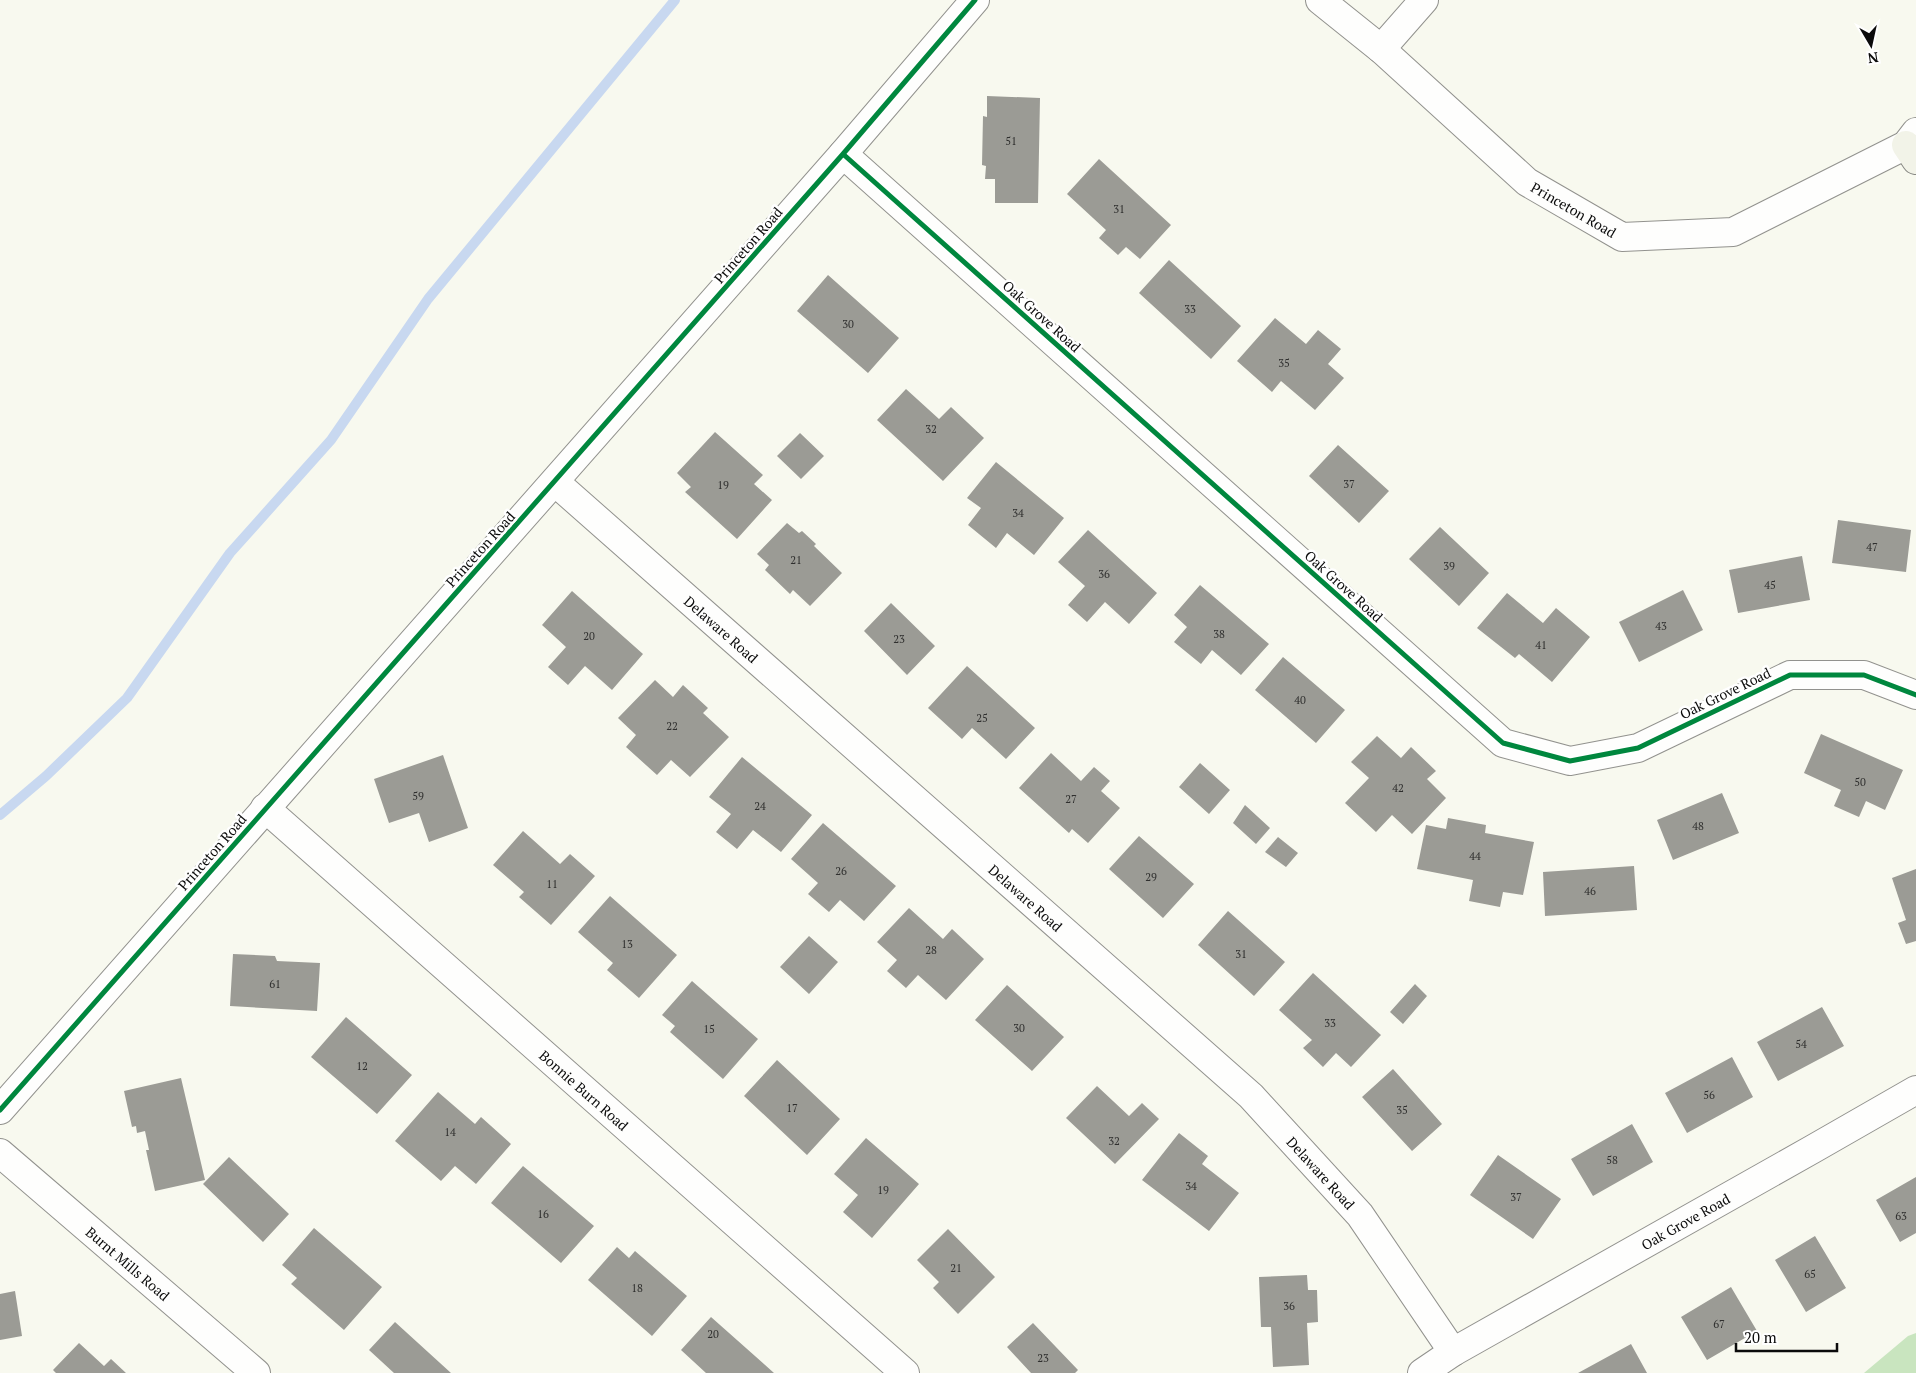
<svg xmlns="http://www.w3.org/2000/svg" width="1916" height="1373" font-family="'PT Serif',serif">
<rect width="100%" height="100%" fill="#f8f9ef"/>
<path fill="#c9e5bf" d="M1916,1333V1373H1864L1908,1336Z"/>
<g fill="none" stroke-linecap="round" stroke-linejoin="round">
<path stroke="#c8d8f0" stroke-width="10" d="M0,815L46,776L127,698L230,553L331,440L428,299L675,0"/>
</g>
<path fill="#9b9b95" d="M987,96L1040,98L1038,203H995V179H985L986,166L982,165L983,116L987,117Z
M1099,159L1171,225L1140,259L1126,247L1118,255L1099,238L1106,230L1067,194Z
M1169,260L1241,326L1211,359L1139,293Z
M828,275L899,338L868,373L797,311Z
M1275,318L1306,344L1318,330L1341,349L1328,364L1344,378L1315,410L1281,381L1272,392L1237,361Z
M906,389L939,419L951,407L984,438L943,481L877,420Z
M715,432L763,475L754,484L772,500L737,539L685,492L691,487L677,473Z
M800,433L824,456L801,479L777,456Z
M1338,445L1389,491L1359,523L1309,476Z
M996,462L1064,518L1034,555L1007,533L996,548L968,525L981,508L967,498Z
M1838,520L1911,530L1906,572L1832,563Z
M787,523L799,533L802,531L816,544L814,546L842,573L810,606L793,590L790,594L765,570L769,565L757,554Z
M1440,527L1489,573L1459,606L1409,559Z
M1088,530L1157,593L1129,624L1105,602L1087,622L1068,605L1085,586L1058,562Z
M1802,556L1810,600L1738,613L1729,570Z
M1200,585L1269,644L1241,675L1212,650L1201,664L1174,642L1187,627L1174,615Z
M1683,590L1703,630L1639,662L1619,622Z
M572,591L643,654L612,690L585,666L568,685L548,667L566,647L542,625Z
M1507,593L1543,623L1556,608L1590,637L1552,682L1519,654L1515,658L1477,628Z
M891,603L935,646L907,675L864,631Z
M1283,657L1345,710L1316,743L1255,690Z
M967,666L1035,728L1006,759L972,728L962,739L928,708Z
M655,680L673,697L683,685L708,708L703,713L729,737L690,777L671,760L657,775L626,747L636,735L618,718Z
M1821,734L1903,770L1885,810L1866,801L1859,817L1834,806L1841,790L1804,773Z
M1377,736L1401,758L1411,747L1436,771L1427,779L1446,798L1412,834L1392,815L1376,832L1345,803L1369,778L1351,762Z
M1051,753L1081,781L1094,767L1110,781L1101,791L1120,808L1088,843L1072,829L1069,833L1019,788Z
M443,755L468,828L429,842L419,813L389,823L374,779Z
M742,757L812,815L781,852L753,830L737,849L716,832L731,814L709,797Z
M1200,763L1230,790L1209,814L1179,787Z
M1722,793L1739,833L1673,860L1657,820Z
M1245,805L1270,828L1256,844L1233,823Z
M1448,818L1486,825L1485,833L1534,842L1523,895L1503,892L1500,907L1469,901L1473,880L1417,869L1426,825L1446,829Z
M823,823L896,886L864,921L840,900L829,912L808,894L818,883L791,859Z
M523,831L560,864L570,854L595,876L551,925L519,897L524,892L493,865Z
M1139,836L1194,884L1163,918L1109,869Z
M1278,837L1298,853L1286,867L1265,852Z
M1634,866L1637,910L1545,916L1543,872Z
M1916,869V941L1906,944L1898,923L1906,920L1892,878Z
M610,896L677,955L639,998L607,970L613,963L578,932Z
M909,908L943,939L952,929L984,959L946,1000L918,975L906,988L887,971L897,960L877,942Z
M1228,911L1285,962L1254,996L1198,945Z
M809,936L838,962L809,994L780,967Z
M233,954L275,956L277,961L320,963L317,1011L230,1006Z
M1313,973L1381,1035L1351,1067L1336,1053L1323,1067L1303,1048L1312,1040L1279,1010Z
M692,981L758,1039L723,1079L670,1032L675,1026L662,1015Z
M1415,984L1427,996L1403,1024L1390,1012Z
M1007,985L1064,1037L1032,1071L975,1020Z
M1822,1007L1844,1046L1778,1081L1757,1042Z
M346,1017L412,1075L377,1114L311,1057Z
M1732,1057L1753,1097L1687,1133L1665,1093Z
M777,1060L840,1119L807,1155L744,1096Z
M1393,1069L1442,1124L1412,1151L1362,1097Z
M181,1078L205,1180L155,1191L146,1150H149L145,1131L137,1133L136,1126L132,1127L124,1091Z
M1097,1086L1129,1116L1142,1103L1159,1119L1115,1164L1066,1118Z
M438,1092L475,1124L481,1117L511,1144L476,1184L455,1166L441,1181L395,1141Z
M1632,1124L1653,1162L1593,1196L1571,1159Z
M1179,1133L1208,1156L1202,1164L1239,1193L1209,1231L1142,1180Z
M866,1138L919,1184L872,1238L843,1212L858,1195L834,1174Z
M1498,1155L1561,1199L1533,1239L1470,1195Z
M229,1157L289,1214L263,1242L203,1184Z
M523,1166L594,1226L561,1263L491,1203Z
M1916,1177V1233L1900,1242L1876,1200Z
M314,1228L382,1287L344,1330L291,1284L297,1278L282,1265Z
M948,1229L995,1277L958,1314L933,1288L939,1282L917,1260Z
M1815,1236L1846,1288L1806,1312L1775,1260Z
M617,1247L629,1258L635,1251L687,1296L652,1336L588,1280Z
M1307,1275L1308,1290H1317L1318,1322L1307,1323L1309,1365L1273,1367L1271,1327H1261L1259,1277Z
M1731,1287L1757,1331L1707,1360L1681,1317Z
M15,1291L22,1336L0,1340V1294Z
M711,1317L774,1373H706L681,1350Z
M395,1322L451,1373H394L369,1350Z
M1033,1323L1078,1370L1075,1373H1031L1007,1347Z
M79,1343L104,1366L111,1359L126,1373H56L53,1370Z
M1631,1344L1647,1373H1578Z"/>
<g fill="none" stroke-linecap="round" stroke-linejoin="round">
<g stroke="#92928e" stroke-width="30">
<g id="street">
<path id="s1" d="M1320,0L1381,49L1527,182L1622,237L1733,232L1906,145L1916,132"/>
<path d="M1381,49L1424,0"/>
<path d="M843,154L1503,743L1570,761L1638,748L1790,675H1864L1916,695"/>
<path id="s2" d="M555,482L1251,1096L1360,1215L1453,1352"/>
<path id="s3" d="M265,808L905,1373"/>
<path d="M0,1110L843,154L975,0"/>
<path id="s4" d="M0,1153L256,1373"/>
<path id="s5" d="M1422,1373L1453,1352L1813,1149L1916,1090"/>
</g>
</g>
<g stroke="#888984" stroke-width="30">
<path id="secondary" d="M1906,145L1916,160"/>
</g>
<use href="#street" stroke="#fefefd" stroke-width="28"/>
<use href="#secondary" stroke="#f2f3e8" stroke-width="28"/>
<g stroke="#fff" stroke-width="8">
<path id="cycleway" d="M843,154L1503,743L1570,761L1638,748L1790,675H1864L1916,695
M0,1110L843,154L975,0"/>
</g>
<use href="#cycleway" stroke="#00873e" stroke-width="5"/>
</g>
<g text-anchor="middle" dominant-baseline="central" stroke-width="5" stroke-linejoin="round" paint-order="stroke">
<g font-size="11" fill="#2f2f2e">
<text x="1011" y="141">51</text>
<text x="1119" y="209">31</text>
<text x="1190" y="309">33</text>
<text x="848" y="324">30</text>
<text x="1284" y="363">35</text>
<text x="931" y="429">32</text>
<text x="1349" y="484">37</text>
<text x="723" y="485">19</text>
<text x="1018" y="513">34</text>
<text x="1872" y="547">47</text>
<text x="796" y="560">21</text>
<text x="1449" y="566">39</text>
<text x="1104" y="574">36</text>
<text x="1770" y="585">45</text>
<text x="1661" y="626">43</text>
<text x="1219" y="634">38</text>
<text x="589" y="636">20</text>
<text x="899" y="639">23</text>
<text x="1541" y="645">41</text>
<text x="1300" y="700">40</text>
<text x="982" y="718">25</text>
<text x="672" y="726">22</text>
<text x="1860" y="782">50</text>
<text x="1398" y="788">42</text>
<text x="418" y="796">59</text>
<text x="1071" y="799">27</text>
<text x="760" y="806">24</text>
<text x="1698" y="826">48</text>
<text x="1475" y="856">44</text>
<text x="841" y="871">26</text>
<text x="1151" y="877">29</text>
<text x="552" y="884">11</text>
<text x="1590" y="891">46</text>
<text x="627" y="944">13</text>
<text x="931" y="950">28</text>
<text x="1241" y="954">31</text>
<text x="275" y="984">61</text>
<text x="1330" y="1023">33</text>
<text x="1019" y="1028">30</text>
<text x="709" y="1029">15</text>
<text x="1801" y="1044">54</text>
<text x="362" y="1066">12</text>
<text x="1709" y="1095">56</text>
<text x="792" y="1108">17</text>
<text x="1402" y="1110">35</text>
<text x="450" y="1132">14</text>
<text x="1114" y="1141">32</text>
<text x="1612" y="1160">58</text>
<text x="1191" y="1186">34</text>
<text x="883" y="1190">19</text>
<text x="1516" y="1197">37</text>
<text x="543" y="1214">16</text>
<text x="1901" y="1216">63</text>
<text x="956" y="1268">21</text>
<text x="1810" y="1274">65</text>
<text x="637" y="1288">18</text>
<text x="1289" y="1306">36</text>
<text x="1719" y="1324">67</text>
<text x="713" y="1334">20</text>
<text x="1043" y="1358">23</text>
</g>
<g font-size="14" fill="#0b0b0b" stroke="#fff">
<text stroke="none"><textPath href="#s1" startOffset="330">Princeton Road</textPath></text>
<text transform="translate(748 245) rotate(-49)">Princeton Road</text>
<text transform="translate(1042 316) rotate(42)">Oak Grove Road</text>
<text transform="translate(480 549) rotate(-48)">Princeton Road</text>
<text transform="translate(1344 586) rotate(42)">Oak Grove Road</text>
<text stroke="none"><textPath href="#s2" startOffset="222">Delaware Road</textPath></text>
<text transform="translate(1725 693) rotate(-26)">Oak Grove Road</text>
<text transform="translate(212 852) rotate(-49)">Princeton Road</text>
<text stroke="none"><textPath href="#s2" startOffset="628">Delaware Road</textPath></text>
<text stroke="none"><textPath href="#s3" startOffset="426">Bonnie Burn Road</textPath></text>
<text stroke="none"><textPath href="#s2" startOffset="1032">Delaware Road</textPath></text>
<text stroke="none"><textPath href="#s5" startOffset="304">Oak Grove Road</textPath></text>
<text stroke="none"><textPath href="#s4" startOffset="169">Burnt Mills Road</textPath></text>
</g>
</g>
<g transform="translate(1871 45) rotate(171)" stroke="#ffffff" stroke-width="4" paint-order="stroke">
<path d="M0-4L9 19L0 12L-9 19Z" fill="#0b0b0b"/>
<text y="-8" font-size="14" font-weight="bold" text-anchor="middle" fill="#0b0b0b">N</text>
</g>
<path d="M1736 1343v8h101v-8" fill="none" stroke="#0b0b0b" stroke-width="2.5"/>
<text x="1744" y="1343" font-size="15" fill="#0b0b0b" stroke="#ffffff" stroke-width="4" paint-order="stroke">20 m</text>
</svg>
